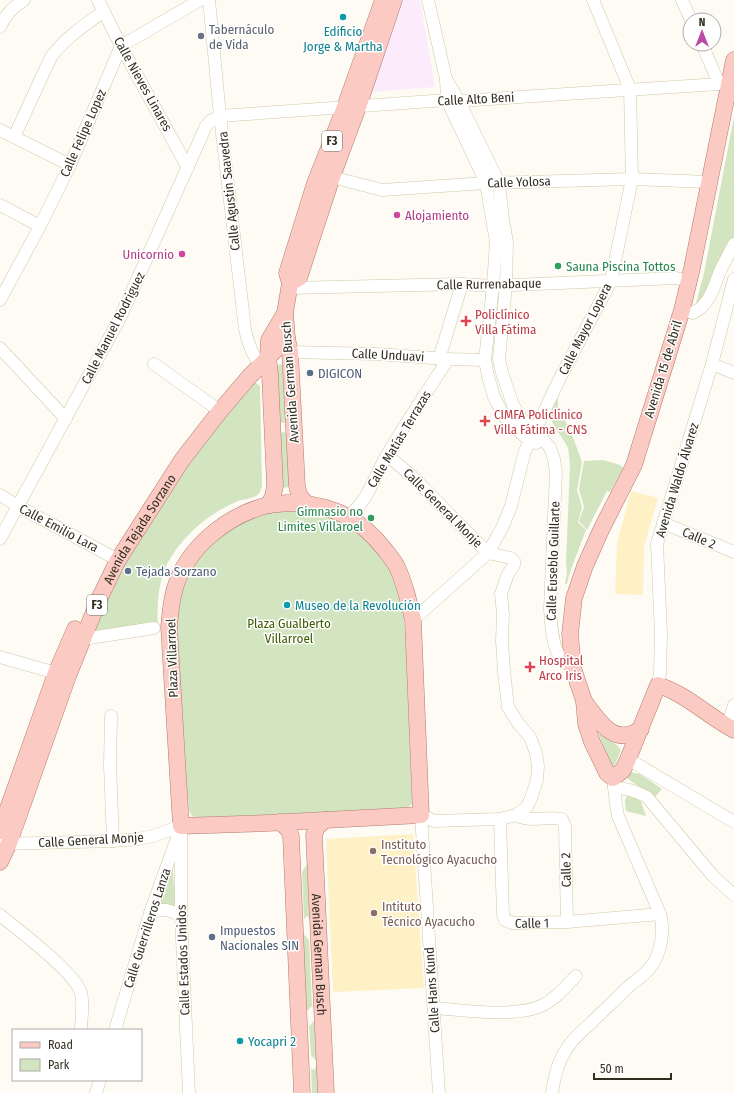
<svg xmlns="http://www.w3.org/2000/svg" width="734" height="1093" font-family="'Fira Sans Condensed',sans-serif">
<rect width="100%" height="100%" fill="#fdfbf4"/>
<path fill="#fcebfd" d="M401,0H420L435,87L372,92Z"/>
<path fill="#fef1c5" d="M631,491L658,498L644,547L643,595L615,594L617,544Z
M413,834L424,988L333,992L326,839Z"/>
<path fill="#d3e4c0" d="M734,117V237L728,247L712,285L695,307L704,273Z
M280,364L283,365L286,422L283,423L279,422L277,366Z
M253,383H256L260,386L262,485C261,489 260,494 256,496C251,499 244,499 238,501C233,503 227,506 222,509C198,522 172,548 163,574C157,593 157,613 158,632L86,643L117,573L188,464Z
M558,398V408L570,429L582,462L577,490L582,507L578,522L586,530L570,572L567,584H565L567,573L566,563L570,464C569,459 569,453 568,448C563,436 547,423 551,409C552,405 556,401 558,398Z
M283,432L287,433L289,486L286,488L282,487L280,433Z
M603,460L620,465L623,468L610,492L607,491L587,530L579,521L584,507L579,489L584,461Z
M295,511L322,515L337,520L352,528L368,540L387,563L403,603L406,650L412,803L410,806L397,815L195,818L192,816L189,810L172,629L179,588L203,549L236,525L254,518L271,512Z
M601,733L617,745L621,750L615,765H611L599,735Z
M630,772L640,774L662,789L654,798L627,778Z
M628,794L640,799L646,816L626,811L625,800Z
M309,861L311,919L307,916L304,919L302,872Z
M172,862L176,909L158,906Z
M301,931L309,940L312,1006L307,1011L305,1007Z
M314,1021L316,1025L318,1063L311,1055L309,1026Z
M318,1064L320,1093H312L311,1068L314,1070Z"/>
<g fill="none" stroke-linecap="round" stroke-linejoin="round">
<g stroke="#d2c8a4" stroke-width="13">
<g id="minor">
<path d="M98,0L121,46L188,168"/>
<path d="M209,0L220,116L245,329C248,345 254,360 266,371"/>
<path d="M428,0L446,79L447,100L486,183L496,242L493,286L485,360L488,376L494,397L504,416L515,428L530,441L536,443"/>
<path d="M682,0L691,20"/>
<path d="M0,27C6,14 13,7 24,0"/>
<path d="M702,44L719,84"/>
<path d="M446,79L459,101L499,183L503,220L507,242L506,285L499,359L502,373L513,405L521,418L535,430L550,448L554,459L556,472L550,609C551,623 552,647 561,658C564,662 570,665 573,668"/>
<path d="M0,130L70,165"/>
<path d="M14,137L51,57C65,38 85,25 104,11"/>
<path d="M332,177L382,190L486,183L632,179L709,182"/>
<path d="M0,205L40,226"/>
<path d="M289,288L462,284L493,286L676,278L689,281"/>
<path d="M0,300L40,226L70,165L121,46L200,0"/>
<path d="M682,310L693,313C711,304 714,285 721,269C725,261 730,252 734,244"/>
<path d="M0,348L66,419"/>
<path d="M290,352L376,354L448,359L485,360"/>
<path d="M439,359L462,284"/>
<path d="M154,364L220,411"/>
<path d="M712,364L734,373"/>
<path d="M387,455L413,477L488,553L511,558L514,561V565L508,574L501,594L503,614L502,641L504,671L508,707L518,723L530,737L536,753L538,766L537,780L530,801L526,808L516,815L500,819L434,821L421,815L439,1093"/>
<path d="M0,495L18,506L118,560"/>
<path d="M348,516C368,502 375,475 387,455C406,422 428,391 448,359"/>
<path d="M663,523L734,552"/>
<path d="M0,539L120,318L206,126L212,120L220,116L447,100L459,101L719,84L730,79"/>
<path d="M413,620L488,553L503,526L511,506L525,451L530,441L560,378L611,281L632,179L630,89L593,0"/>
<path d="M83,639L154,628"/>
<path d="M0,657L63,675"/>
<path d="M658,685L660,673L661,634L657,544L712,364L734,279"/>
<path d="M111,716L110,765L113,841"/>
<path d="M725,725L730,718L734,705"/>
<path d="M628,759L734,822"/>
<path d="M614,788C627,788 636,791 647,797L713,876L734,895"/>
<path d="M516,815C530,823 547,816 562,819L565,826L567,922"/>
<path id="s1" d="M500,819L503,914L505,920L512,923L567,922L660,914"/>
<path d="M181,826V916L189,1093"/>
<path d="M1,844L113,841L138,839L153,836L181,826"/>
<path d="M150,913C162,908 169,909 181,916"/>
<path d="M0,915C19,931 75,972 81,993C84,1005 81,1018 81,1030"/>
<path d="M434,1008C464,1010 513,1018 541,1006C555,1000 566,986 576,976"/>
<path d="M115,1030L150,913L178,835"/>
<path d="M96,1093L100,1080"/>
<path d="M552,1093C554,1078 557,1063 566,1050C572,1039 582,1031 591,1023C603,1011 616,999 628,987C635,981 643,976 649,969C661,955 665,931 660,914L618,816L616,804L613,778"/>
</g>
</g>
<g stroke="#b37c70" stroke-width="17">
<g id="major">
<path d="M734,60L692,268L682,310L634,465L601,530L585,566L574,598L570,634L573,668L584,701L586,724L592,742L607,773L613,778L623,770L628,759L658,685C686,694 708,716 734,730"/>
<path d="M290,283L299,278L332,177L358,107L394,0"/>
<path d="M287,503C328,503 359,516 385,550C389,555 394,561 397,567C405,584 409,602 413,620L421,815L268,823L181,826L169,627C170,614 171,601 175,588C187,547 228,515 268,505C274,504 281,504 287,503Z"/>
<path d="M306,503L299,495L297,486L290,352L287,338L285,313L290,283L287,273L315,183L345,107L383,0"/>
<path d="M269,505L273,496L275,486L270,375L268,356L269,340L285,313"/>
<path d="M584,701C599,721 614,748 641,729"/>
<path id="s2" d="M325,820L317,827L314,835L326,1093"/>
<path d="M280,822L288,829L291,836L302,1093"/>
<path d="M0,831L56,673L75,629"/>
<path id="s3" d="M0,862L9,843L68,676L100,597L118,560L182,460L220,411L249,377L287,338"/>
</g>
</g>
<use href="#minor" stroke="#fff" stroke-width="12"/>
<use href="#major" stroke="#fbcac3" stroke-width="16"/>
</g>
<g fill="#0f9aa8" stroke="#fff" stroke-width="1.5">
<circle cx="343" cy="17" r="4"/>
<circle cx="287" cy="605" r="4"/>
<circle cx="240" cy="1041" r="4"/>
</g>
<circle fill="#6b7280" stroke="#fff" stroke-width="1.5" cx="201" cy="36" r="4"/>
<g fill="#d1479c" stroke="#fff" stroke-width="1.5">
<circle cx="397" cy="215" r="4"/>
<circle cx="182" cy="254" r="4"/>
</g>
<g fill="#2e9e5b" stroke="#fff" stroke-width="1.5">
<circle cx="558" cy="266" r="4"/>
<circle cx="371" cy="518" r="4"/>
</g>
<g fill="#e0444e" stroke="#fff" stroke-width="1.5">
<path d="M464 315h4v4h4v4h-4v4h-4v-4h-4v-4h4z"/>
<path d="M483 415h4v4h4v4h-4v4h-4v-4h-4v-4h4z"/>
<path d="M528 661h4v4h4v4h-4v4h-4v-4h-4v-4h4z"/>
</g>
<g fill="#5c6f8a" stroke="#fff" stroke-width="1.5">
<circle cx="310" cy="373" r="4"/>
<circle cx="128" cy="571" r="4"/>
<circle cx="212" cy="937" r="4"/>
</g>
<g fill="#8d6e63" stroke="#fff" stroke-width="1.5">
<circle cx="373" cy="851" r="4"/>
<circle cx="374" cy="913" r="4"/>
</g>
<g text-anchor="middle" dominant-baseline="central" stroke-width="3" stroke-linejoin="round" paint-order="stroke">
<g fill="#fff" stroke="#706d63" stroke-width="1">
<rect x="322" y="131" width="20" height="20" rx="3"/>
<rect x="87" y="595" width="20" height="20" rx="3"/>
</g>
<g font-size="12" font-weight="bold" fill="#322e20">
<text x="332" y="141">F3</text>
<text x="97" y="605">F3</text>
</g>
<g font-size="13" fill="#5b616d" stroke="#fff" text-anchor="start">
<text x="209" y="29">Tabernáculo<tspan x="209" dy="15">de Vida</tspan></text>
</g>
<g font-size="13" fill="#0d838f" stroke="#fff" text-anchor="start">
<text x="343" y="31" text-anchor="middle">Edificio<tspan x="343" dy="15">Jorge &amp; Martha</tspan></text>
<text x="295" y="605">Museo de la Revolución</text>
<text x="248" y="1041">Yocapri 2</text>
</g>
<g font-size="13" fill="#322e20" stroke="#fff">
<text transform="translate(143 84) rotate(61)">Calle Nieves Linares</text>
<text transform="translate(476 99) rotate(-3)">Calle Alto Beni</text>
<text transform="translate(83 133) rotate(-66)">Calle Felipe Lopez</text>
<text transform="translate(519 182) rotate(-2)">Calle Yolosa</text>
<text transform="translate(229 191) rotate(-96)">Calle Agustin Saavedra</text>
<text transform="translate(489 284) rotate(-1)">Calle Rurrenabaque</text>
<text transform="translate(113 328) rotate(-63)">Calle Manuel Rodriguez</text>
<text transform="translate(585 329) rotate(-63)">Calle Mayor Lopera</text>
<text transform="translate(388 355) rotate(3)">Calle Unduavi</text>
<text transform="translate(663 369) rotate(-73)">Avenida 15 de Abril</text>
<text transform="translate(290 382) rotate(-94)">Avenida German Busch</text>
<text transform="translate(399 439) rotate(-59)">Calle Matías Terrazas</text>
<text transform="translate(677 480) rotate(-73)">Avenida Waldo Álvarez</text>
<text transform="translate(443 508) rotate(45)">Calle General Monje</text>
<text transform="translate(59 528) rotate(28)">Calle Emilio Lara</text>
<text stroke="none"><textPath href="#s3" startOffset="362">Avenida Tejada Sorzano</textPath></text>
<text transform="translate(699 538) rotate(23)">Calle 2</text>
<text transform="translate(553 561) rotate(-88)">Calle Euseblo Guillarte</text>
<text transform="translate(172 658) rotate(-92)">Plaza Villarroel</text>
<text transform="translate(91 840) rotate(-3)">Calle General Monje</text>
<text transform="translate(566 870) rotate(-91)">Calle 2</text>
<text stroke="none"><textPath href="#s1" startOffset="129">Calle 1</textPath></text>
<text transform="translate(147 928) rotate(-72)">Calle Guerrilleros Lanza</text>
<text stroke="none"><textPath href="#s2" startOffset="139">Avenida German Busch</textPath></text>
<text transform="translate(183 960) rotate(-92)">Calle Estados Unidos</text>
<text transform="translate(432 990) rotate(-94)">Calle Hans Kund</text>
</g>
<g font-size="13" fill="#b23c85" stroke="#fff" text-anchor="start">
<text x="405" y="215">Alojamiento</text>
<text x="174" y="254" text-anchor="end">Unicornio</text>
</g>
<g font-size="13" fill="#27864d" stroke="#fff" text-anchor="start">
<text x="566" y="266">Sauna Piscina Tottos</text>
<text x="363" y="511" text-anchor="end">Gimnasio no<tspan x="363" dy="15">Limites Villaroel</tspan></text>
</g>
<g font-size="13" fill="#be3a42" stroke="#fff" text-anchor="start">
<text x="475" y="314">Policlínico<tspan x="475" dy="15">Villa Fátima</tspan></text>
<text x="494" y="414">CIMFA Policlínico<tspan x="494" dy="15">Villa Fátima - CNS</tspan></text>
<text x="539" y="660">Hospital<tspan x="539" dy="15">Arco Iris</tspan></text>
</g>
<g font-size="13" fill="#4e5e75" stroke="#fff" text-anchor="start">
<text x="318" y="373">DIGICON</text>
<text x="136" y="571">Tejada Sorzano</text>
<text x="220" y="930">Impuestos<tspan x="220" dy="15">Nacionales SIN</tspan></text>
</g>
<g font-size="13" fill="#3e5c00" stroke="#fff">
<text x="289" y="623">Plaza Gualberto<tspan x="289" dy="15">Villarroel</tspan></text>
</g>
<g font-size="13" fill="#785e54" stroke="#fff" text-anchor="start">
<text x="381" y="844">Instituto<tspan x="381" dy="15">Tecnológico Ayacucho</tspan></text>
<text x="382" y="906">Intituto<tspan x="382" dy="15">Técnico Ayacucho</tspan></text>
</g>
</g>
<rect x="12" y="1029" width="130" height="52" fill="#ffffff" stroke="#adaba6"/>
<rect x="20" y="1042" width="20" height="6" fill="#fbcac3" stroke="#adaba6"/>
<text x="48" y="1049" font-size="12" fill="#322e20">Road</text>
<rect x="20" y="1059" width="20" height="12" fill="#d3e4c0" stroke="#adaba6"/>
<text x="48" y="1069" font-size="12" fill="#322e20">Park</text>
<g transform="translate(702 32)"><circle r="19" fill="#ffffff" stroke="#adaba6"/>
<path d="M0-3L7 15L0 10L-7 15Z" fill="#ba4aa6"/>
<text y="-6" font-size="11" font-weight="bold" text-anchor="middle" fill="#322e20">N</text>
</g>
<path d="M594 1073v6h77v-6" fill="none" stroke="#322e20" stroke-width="2"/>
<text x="600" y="1073" font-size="12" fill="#322e20" stroke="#ffffff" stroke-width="3" paint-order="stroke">50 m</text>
</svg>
